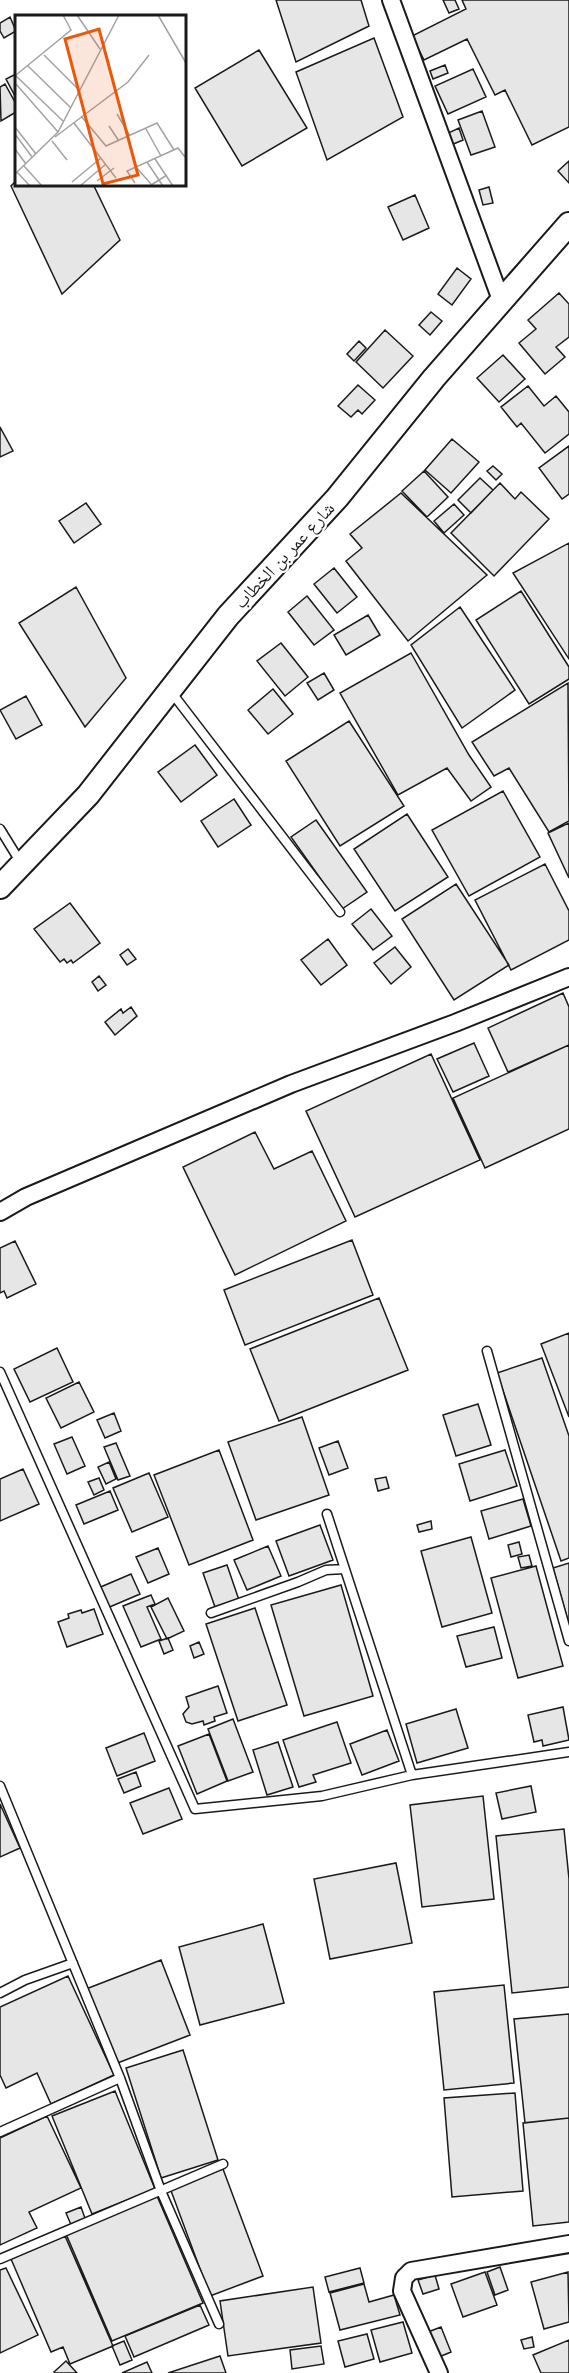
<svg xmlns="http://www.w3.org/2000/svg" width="569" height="2373" font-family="Mulish,'Noto Naskh Arabic',sans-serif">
<rect width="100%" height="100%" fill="#fff"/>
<path fill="#e6e6e6" stroke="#1a1a1a" stroke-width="1.5" d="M276,0H361L369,26L296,62Z
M443,0H455L459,9L449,13Z
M462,0H569V127L532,145L505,90L495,95L467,39L424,60L412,36L466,9Z
M10,17L16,31L4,38L0,31V23Z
M374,38L403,117L327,160L296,72Z
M259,50L307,128L242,166L195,88Z
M445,65L448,73L433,79L430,71Z
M473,69L486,97L448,114L435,86Z
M16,74V98L6,79Z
M5,84L16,104V112L1,121L0,87Z
M482,111L495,147L471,155L458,120Z
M459,128L463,140L451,145L446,134Z
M569,161V183L558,171Z
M16,181V184H93L120,240L62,294L11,186Z
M489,187L493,203L483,205L479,190Z
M415,195L429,228L403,240L388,207Z
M457,268L471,279L452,305L438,294Z
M559,293L569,304V337L556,347L565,357L545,374L519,343L536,329L528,320Z
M431,312L442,321L430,335L419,325Z
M385,330L413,356L383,388L356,362Z
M359,341L366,348L354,361L347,354Z
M503,355L525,379L499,402L477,378Z
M358,385L375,400L362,414L358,410L351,417L338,406Z
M528,386L544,406L556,396L569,412V434L545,453L521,423L517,427L501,407Z
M0,427L13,451L0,457Z
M452,439L479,462L451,493L425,470Z
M569,446V494L562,499L539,468Z
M493,466L502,474L496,480L487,471Z
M424,471L448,497L427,517L402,491Z
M480,478L493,490L471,513L458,500Z
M500,483L515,499L521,492L549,519L494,576L451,533Z
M401,493L487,575L408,641L346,561L362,548L350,534Z
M86,503L101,524L74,543L59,521Z
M454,504L464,515L444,533L434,521Z
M569,543V659L513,573Z
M334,568L357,597L337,613L314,584Z
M76,587L126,678L85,727L19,623Z
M521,591L569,667V679L529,704L476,620Z
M307,596L334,630L314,645L288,612Z
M460,607L515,690L462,728L411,645Z
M368,615L380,635L346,655L334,635Z
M281,643L308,677L285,696L257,661Z
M411,653L469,755L491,787L471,801L447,768L398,795L340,693Z
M324,673L334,690L318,700L307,683Z
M568,683L569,821L549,832L509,768L494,776L472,742Z
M273,689L293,714L268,734L248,710Z
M26,696L42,725L16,739L0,710Z
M349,721L404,806L340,846L286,761Z
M195,745L217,775L181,802L158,772Z
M503,791L540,857L469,896L432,830Z
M234,799L251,825L218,847L201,821Z
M407,814L448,877L395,911L354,849Z
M316,820L367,892L342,909L291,837Z
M569,823V878L548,833Z
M545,864L569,911V940L511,970L475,900Z
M456,884L509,965L454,1000L402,919Z
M70,903L100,943L73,963L71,960L67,963L64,959L60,962L34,929Z
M371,909L392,936L373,950L352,924Z
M328,939L347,965L321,985L301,960Z
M395,947L411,967L391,984L374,963Z
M128,949L136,959L127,965L120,955Z
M99,976L106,985L98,991L92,982Z
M563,993L569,1007V1045L508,1072L488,1028Z
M131,1007L137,1016L115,1035L105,1022L121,1009L123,1013Z
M474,1043L489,1076L453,1092L437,1059Z
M569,1045V1129L485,1168L453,1098Z
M431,1054L480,1160L355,1217L306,1111Z
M255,1132L274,1169L312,1151L346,1221L235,1275L183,1167Z
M352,1240L373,1295L245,1345L224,1290Z
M15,1241L36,1284L7,1298L4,1291L0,1293V1248Z
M379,1298L408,1370L279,1421L250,1349Z
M569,1333V1417L541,1344Z
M57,1348L73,1382L30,1402L14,1369Z
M542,1358L569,1436V1558L561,1561L497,1373Z
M79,1382L94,1412L61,1428L46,1398Z
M478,1404L491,1445L456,1456L443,1415Z
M114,1413L121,1431L105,1438L97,1420Z
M302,1417L329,1495L256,1520L228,1442Z
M72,1437L85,1466L67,1474L54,1444Z
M338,1441L348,1468L329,1475L319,1448Z
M116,1443L130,1476L118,1480L104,1447Z
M219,1450L253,1540L189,1565L154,1475Z
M505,1450L517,1486L470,1501L459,1464Z
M109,1462L116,1479L106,1484L98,1467Z
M23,1469L39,1504L0,1521V1479Z
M149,1473L168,1517L132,1532L113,1488Z
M386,1477L389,1488L378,1491L375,1479Z
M99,1478L104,1490L94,1495L88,1482Z
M110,1491L118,1510L84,1524L76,1505Z
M523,1499L531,1526L489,1539L481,1511Z
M431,1521L432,1529L419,1532L417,1525Z
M320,1525L333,1560L289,1576L276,1541Z
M471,1537L492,1613L442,1627L421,1551Z
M519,1542L522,1554L511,1557L508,1545Z
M268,1546L281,1576L247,1590L234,1560Z
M158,1548L169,1574L148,1583L136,1557Z
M529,1555L532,1566L521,1568L518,1557Z
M569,1563V1625L553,1568Z
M227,1565L239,1600L215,1607L203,1573Z
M536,1566L563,1666L518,1678L491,1578Z
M131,1574L140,1594L105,1609L96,1589Z
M341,1585L373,1696L304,1716L271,1605Z
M151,1595L155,1604L147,1607L161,1639L141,1647L123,1606Z
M168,1598L184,1631L167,1639L151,1607Z
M255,1608L287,1705L238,1721L206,1624Z
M94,1609L103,1634L67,1647L58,1622L69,1618L68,1614L81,1610L82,1613Z
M494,1627L502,1658L466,1667L457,1636Z
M168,1638L173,1650L164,1654L159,1641Z
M199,1642L204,1654L194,1658L190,1646Z
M218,1686L227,1713L214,1717L215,1721L204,1725L203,1721L192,1724L186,1722L183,1714L189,1707L186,1697Z
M563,1707L569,1740L543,1746L542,1740L534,1742L528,1715Z
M456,1709L468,1748L417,1763L406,1724Z
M233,1719L253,1772L228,1781L208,1729Z
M337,1722L351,1763L313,1775L316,1782L299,1787L283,1740Z
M387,1730L399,1761L362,1775L350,1744Z
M144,1733L155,1761L117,1776L106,1748Z
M209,1734L227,1781L197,1794L178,1746Z
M278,1742L293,1787L267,1795L253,1750Z
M136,1772L141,1786L124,1793L118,1779Z
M531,1786L536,1812L502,1819L496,1793Z
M169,1788L182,1819L143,1834L130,1803Z
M483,1796L494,1899L422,1907L410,1805Z
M0,1804L20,1848L0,1857Z
M564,1829L569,1879V1987L512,1993L496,1836Z
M396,1863L412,1943L330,1959L314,1879Z
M263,1924L284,2003L200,2025L179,1947Z
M161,1960L190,2035L115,2064L86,1989Z
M68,1976L114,2075L51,2104L37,2073L6,2088L0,2075V2007Z
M504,1985L514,2083L444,2090L434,1992Z
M569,2014V2118L525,2123L514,2019Z
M183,2050L218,2160L161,2178L126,2068Z
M115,2091L155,2189L92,2214L52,2116Z
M515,2093L523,2191L452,2197L444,2098Z
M47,2116L81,2188L29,2212L37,2228L0,2245V2138Z
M569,2118V2222L533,2226L523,2123Z
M223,2169L263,2276L210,2296L170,2188Z
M157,2196L203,2303L112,2341L66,2234Z
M81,2207L86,2221L72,2227L66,2213Z
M65,2236L113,2346L70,2364L63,2347L51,2352L11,2259Z
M500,2267L508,2290L495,2295L487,2272Z
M6,2268L38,2335L0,2353V2270Z
M360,2268L364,2283L329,2292L325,2277Z
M485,2272L497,2305L463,2317L451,2284Z
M568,2272L569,2322L544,2329L531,2282Z
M435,2275L439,2289L423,2294L418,2280Z
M364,2284L369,2302L394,2295L400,2315L340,2330L330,2293Z
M313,2287L321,2343L228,2356L220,2301Z
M200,2305L209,2325L134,2357L125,2336Z
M403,2322L412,2353L380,2362L371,2330Z
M441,2327L451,2352L439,2357L428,2332Z
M367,2334L374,2359L345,2367L338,2341Z
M532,2337L534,2347L524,2349L521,2340Z
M569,2340V2373H541L533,2355Z
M124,2341L132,2360L120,2365L112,2346Z
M321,2346L324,2364L292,2369L290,2350Z
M220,2356L226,2373H168Z
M66,2361L77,2373H55L54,2372Z
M147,2362L152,2373H122Z"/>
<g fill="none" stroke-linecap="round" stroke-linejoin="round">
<g stroke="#1a1a1a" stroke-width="11">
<path id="lane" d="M172,693L340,912
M0,829L21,863
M487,1351L569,1641
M0,1372L195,1809L322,1796L412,1775L569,1752
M327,1514L412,1775
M211,1613L298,1582L326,1570L345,1569
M0,1786L120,2078L161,2191L219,2324
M0,1993L25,1980L73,1963
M0,2132L120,2078
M0,2259L223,2164"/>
</g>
<g stroke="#1a1a1a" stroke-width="20">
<path id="street" d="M391,0L501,300
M0,1212L26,1197L291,1084L455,1023L569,977
M439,2373L402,2291L404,2278L411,2271L569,2244"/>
</g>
<g stroke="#1a1a1a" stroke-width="26">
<path id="secondary" d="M0,887L88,795L228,616L337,498L434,378L569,224"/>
</g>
<use href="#lane" stroke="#fff" stroke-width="8"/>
<use href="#street" stroke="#fff" stroke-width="16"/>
<use href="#secondary" stroke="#fff" stroke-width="22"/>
</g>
<g text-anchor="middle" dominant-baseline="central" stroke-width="4.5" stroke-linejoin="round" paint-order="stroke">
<g font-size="18" fill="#1a1a1a" stroke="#fff">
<text transform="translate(284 555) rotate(-47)">شارع عمر بن الخطاب</text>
</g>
</g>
<g transform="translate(15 15)">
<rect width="171" height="171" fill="#fff"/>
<path fill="none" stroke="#a3a3a3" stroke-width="1.5" d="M62,0L85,34M143,0L171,48M29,40L64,75M13,51L56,93M0,60L48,106M1,60L56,15L48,0M1,69L43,117M102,99L115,121M66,101L91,131L142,108L159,135M59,108L101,163M94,111L104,126M0,112L21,139M131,114L146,141M0,119L17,142M40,122L113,67L134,40M37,126L52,145M0,134L11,149M140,144L158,171M132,147L148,171M9,151L27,171M121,152L136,169M2,157L15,171M0,159L43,117L104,0M82,166L99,153M57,167L86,143M120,168L112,156L163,133L170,142M136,170L152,160M65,171L91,149"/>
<path fill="#e8590c" fill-opacity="0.15" stroke="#e8590c" stroke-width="3" d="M84,14L123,160L88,169L50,24Z"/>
<rect width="171" height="171" fill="none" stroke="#1a1a1a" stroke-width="3"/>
</g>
</svg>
